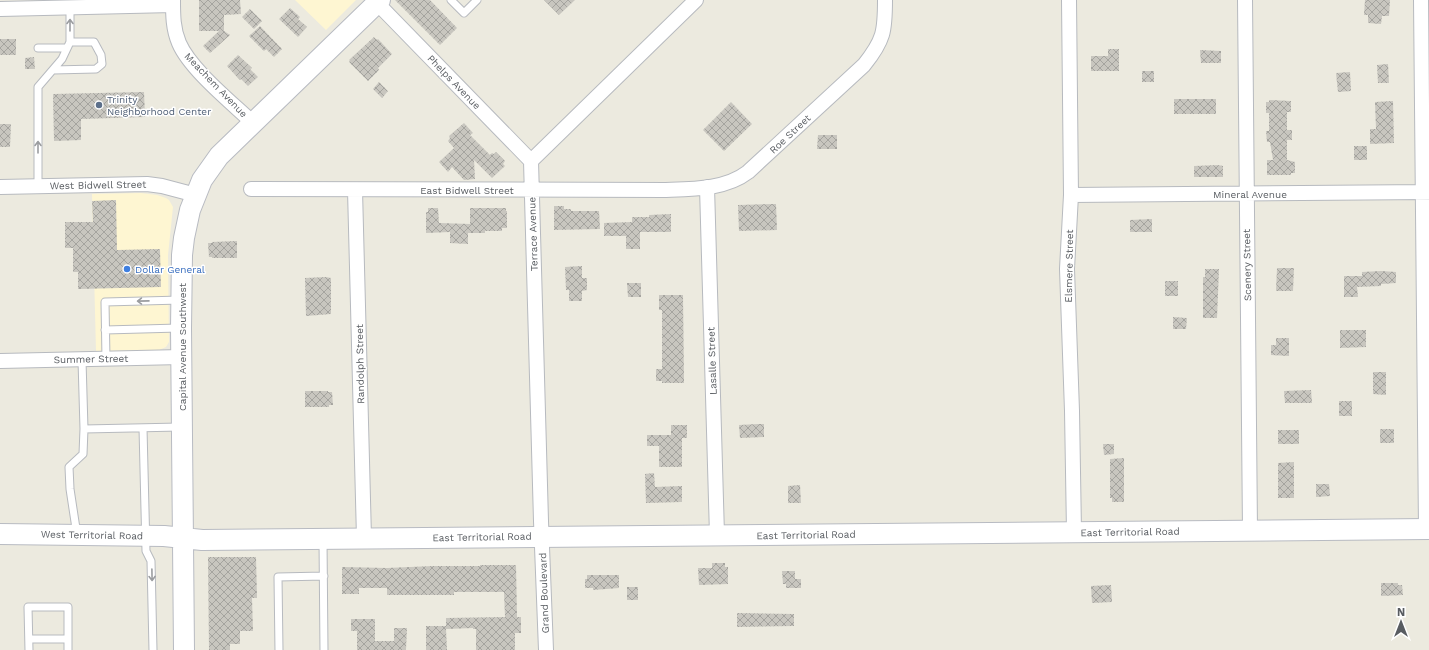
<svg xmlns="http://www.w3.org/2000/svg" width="1429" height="650" font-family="'Work Sans',sans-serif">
<defs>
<pattern id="building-cross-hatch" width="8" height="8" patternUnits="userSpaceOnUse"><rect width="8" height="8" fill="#c8c6bf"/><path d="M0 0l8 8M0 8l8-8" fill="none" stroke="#a5a49f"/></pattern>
</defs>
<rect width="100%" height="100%" fill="#eceadf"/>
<path fill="#fef6d2" d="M295,0H356L326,30Z
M141,193L157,195L166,198L169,200L173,207L168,255L169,342L166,347L159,350L96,351L92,194Z"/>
<path fill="url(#building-cross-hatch)" d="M199,0H240L241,14L224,15V31L230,35L210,53L203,46L219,31H199Z
M395,0H430L457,28L440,45Z
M544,0H575L559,15Z
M1365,0H1390L1389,16H1382L1381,24L1368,23V15H1364Z
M290,8L300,17L298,19L307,27L298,37L279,19Z
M250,9L262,21L254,29L242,17Z
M260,26L282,49L274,57L266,49L264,51L249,36Z
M374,37L377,40L378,39L392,54L378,68L379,70L368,81L349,62L350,61L349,60Z
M0,39H16V55H0Z
M1108,49H1119V71H1091V56H1108Z
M1200,50L1221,51V63H1201Z
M238,55L252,68L250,69L258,77L248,86L241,79L240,80L227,66Z
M34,57L35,69H25V58Z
M1388,64L1389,83H1378L1377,65Z
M1142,71H1154V82H1142Z
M1350,72L1351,91L1338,92L1336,73Z
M379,82L388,91L382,98L373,89Z
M144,92L145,117L81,119V140L54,141L53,94Z
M1174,99H1216V114H1174Z
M1269,100L1291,101V112H1287V130H1292V140H1287V160L1295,162V173H1291V175H1267V160H1273L1270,142H1267L1266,131H1269V113H1266V102H1269Z
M1393,101L1394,143L1370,144V129H1376L1375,102Z
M731,102L752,124L724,151L703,130Z
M464,123L473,133L470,135L490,155L492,153L494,154L496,152L505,161L503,164L505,166L492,178L474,160L475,179L464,180L452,167L448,172L439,162L454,148L448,141L450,138L449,136Z
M0,124H11L10,147H0Z
M818,135H837V149H817Z
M1354,146H1367V160H1354Z
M1218,165L1223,166V177H1194V166Z
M116,200L117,250L160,249L161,287L78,289V272H73V248H65V222H93L92,201Z
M776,204L777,230L739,231L738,205Z
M554,206H564V209H571V211H599L600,229L554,230Z
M428,208H438L439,223L470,224V208H506V211H507V228H502V231H485V233H468V244L450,243V232L426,233V212H428Z
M671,214V232H640V249H626V236H604V223L632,222V217H649V215Z
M1152,219V232H1130V220Z
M237,241V258H212V257H209L208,243H212V242Z
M582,266V278H587V290L582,291V301H569V290H566L565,267Z
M1277,268H1294L1293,291H1276Z
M1205,269H1219L1217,318H1203V277H1205Z
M1381,271L1396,272V283L1381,284V286L1357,287L1358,297H1344V276H1362V272Z
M326,277L331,278V314L306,316L305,278Z
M1165,281H1178V296H1165Z
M627,283H641V297H628Z
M659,295H683L684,383H662V381H656V369H662V310H659Z
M1173,317L1187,318L1186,329H1173Z
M1340,330H1366V347L1340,348Z
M1276,338H1289V356L1271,355V345H1276Z
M1373,372H1386V395L1373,394Z
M1311,390L1312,403H1285L1284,391Z
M305,391H328V392H332L333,405H329V407H305Z
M1339,401H1352V416H1339Z
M758,424H764V437L740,438L739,425Z
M671,425H687V438H682V467H659V446H647V435H671Z
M1380,429H1394V443H1380Z
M1278,430H1299V444H1278Z
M1103,444H1114V454L1104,455Z
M1124,458V502H1112V498H1110V459Z
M1294,462V498H1278V463Z
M654,473L655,487L682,486V502L646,503L645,474Z
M1316,484H1329L1330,496L1316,497Z
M800,485L801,503H788V486Z
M208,557H256L257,598H252L253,631H240V644H230V650H209Z
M712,563H725V567H728V584L699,585L698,568H712Z
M480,565H516L517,617H521V633H515V650H476V629H473V628L446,629L447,650H426V626H446V618L505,617L504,592H454V595H387V588H359V594H342V567L387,568L433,566H480Z
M782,571H795V579H801V588H786V584H783Z
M587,575H619V588L593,590V588H585V579H587Z
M1381,583H1398V585H1402L1403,595L1381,596Z
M1111,585L1112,602L1092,603L1091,586Z
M627,587H638V600H627Z
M737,613L794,614V626L737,627Z
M351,619H375V641H394V628H407L406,650H357V631H351Z"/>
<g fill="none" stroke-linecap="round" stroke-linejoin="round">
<g stroke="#b7babf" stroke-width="9">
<path id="lane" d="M451,0L464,13L477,0
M38,48H67
M53,70L96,69L102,64L101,55L94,42H70
M38,186V87L62,59L70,42V7
M105,330L179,328
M106,359L105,302L181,300
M143,428L146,551L151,561L153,650
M84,429L180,427
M77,535L70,489L69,467L83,454L84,429L82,360
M323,540L324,650
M29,639H68
M29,650L28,607H68V650
M279,650L278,577L324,576"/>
</g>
<g stroke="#b7babf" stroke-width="16">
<path id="street" d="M173,0C173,15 173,29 179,43C190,69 231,102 252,122
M1069,0L1071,195L1067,269L1072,411L1074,532
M1245,0L1250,531
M1421,0L1426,529
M377,3L531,161
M0,9L173,5
M0,187L147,184L162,186L196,195
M707,187L717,535
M251,189L666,190C694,189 726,189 748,172L864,65C884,40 885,31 885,0
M355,190L364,538
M1071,195L1429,192
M0,361L182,357
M546,650L541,521L531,161L696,0"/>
</g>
<g stroke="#b8bbc2" stroke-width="22">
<path id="secondary" d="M0,534L164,536L202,540L1429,529
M184,650L181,328L182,255L184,238L190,210L202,180L219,156L380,0"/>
</g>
<use href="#lane" stroke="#fff" stroke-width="7"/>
<use href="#street" stroke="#fff" stroke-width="14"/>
<use href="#secondary" stroke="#fff" stroke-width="20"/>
</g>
<defs><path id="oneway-shaft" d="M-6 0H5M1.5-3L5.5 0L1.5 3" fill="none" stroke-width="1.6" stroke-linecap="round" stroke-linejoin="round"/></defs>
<g stroke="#9b9da0">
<use href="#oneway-shaft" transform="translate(70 25) rotate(-90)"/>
<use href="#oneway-shaft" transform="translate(38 147) rotate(-90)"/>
<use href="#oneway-shaft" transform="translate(143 301) rotate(179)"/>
<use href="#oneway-shaft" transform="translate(152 575) rotate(89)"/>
</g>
<circle fill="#5c6f8a" stroke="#fff" stroke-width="1.5" cx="99" cy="105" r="4"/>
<circle fill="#3f7fe0" stroke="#fff" stroke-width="1.5" cx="127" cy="269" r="4"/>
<g text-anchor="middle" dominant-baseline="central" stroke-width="3" stroke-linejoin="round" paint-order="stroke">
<g font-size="10" fill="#585c61" stroke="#fff">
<text transform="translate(454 82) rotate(46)">Phelps Avenue</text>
<text transform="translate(216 85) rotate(46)">Meachem Avenue</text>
<text transform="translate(790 134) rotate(-43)">Roe Street</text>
<text transform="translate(98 185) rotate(-1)">West Bidwell Street</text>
<text x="467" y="190">East Bidwell Street</text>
<text x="1250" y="194">Mineral Avenue</text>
<text transform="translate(533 234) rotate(-92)">Terrace Avenue</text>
<text transform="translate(1247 265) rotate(-91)">Scenery Street</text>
<text transform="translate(1069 266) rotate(-89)">Elsmere Street</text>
<text transform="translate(182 347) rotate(-90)">Capital Avenue Southwest</text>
<text transform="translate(91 359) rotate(-1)">Summer Street</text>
<text transform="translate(712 361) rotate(-92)">Lasalle Street</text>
<text transform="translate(360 364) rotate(-91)">Randolph Street</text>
<text transform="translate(1130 532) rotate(-1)">East Territorial Road</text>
<text transform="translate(92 535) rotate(1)">West Territorial Road</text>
<text transform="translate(806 535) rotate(-1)">East Territorial Road</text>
<text transform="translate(482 537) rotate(-1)">East Territorial Road</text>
<text transform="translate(544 593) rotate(-92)">Grand Boulevard</text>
</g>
<g font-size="10" fill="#4e5e75" stroke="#fff" text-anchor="start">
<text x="107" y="99">Trinity<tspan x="107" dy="12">Neighborhood Center</tspan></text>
</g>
<g font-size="10" fill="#366cbe" stroke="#fff" text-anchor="start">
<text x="135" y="269">Dollar General</text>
</g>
</g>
<g transform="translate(1401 622)" stroke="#ffffff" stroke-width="3" paint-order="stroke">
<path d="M0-3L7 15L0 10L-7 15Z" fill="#585c61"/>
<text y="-6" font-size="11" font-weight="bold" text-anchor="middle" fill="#585c61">N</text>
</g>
</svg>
